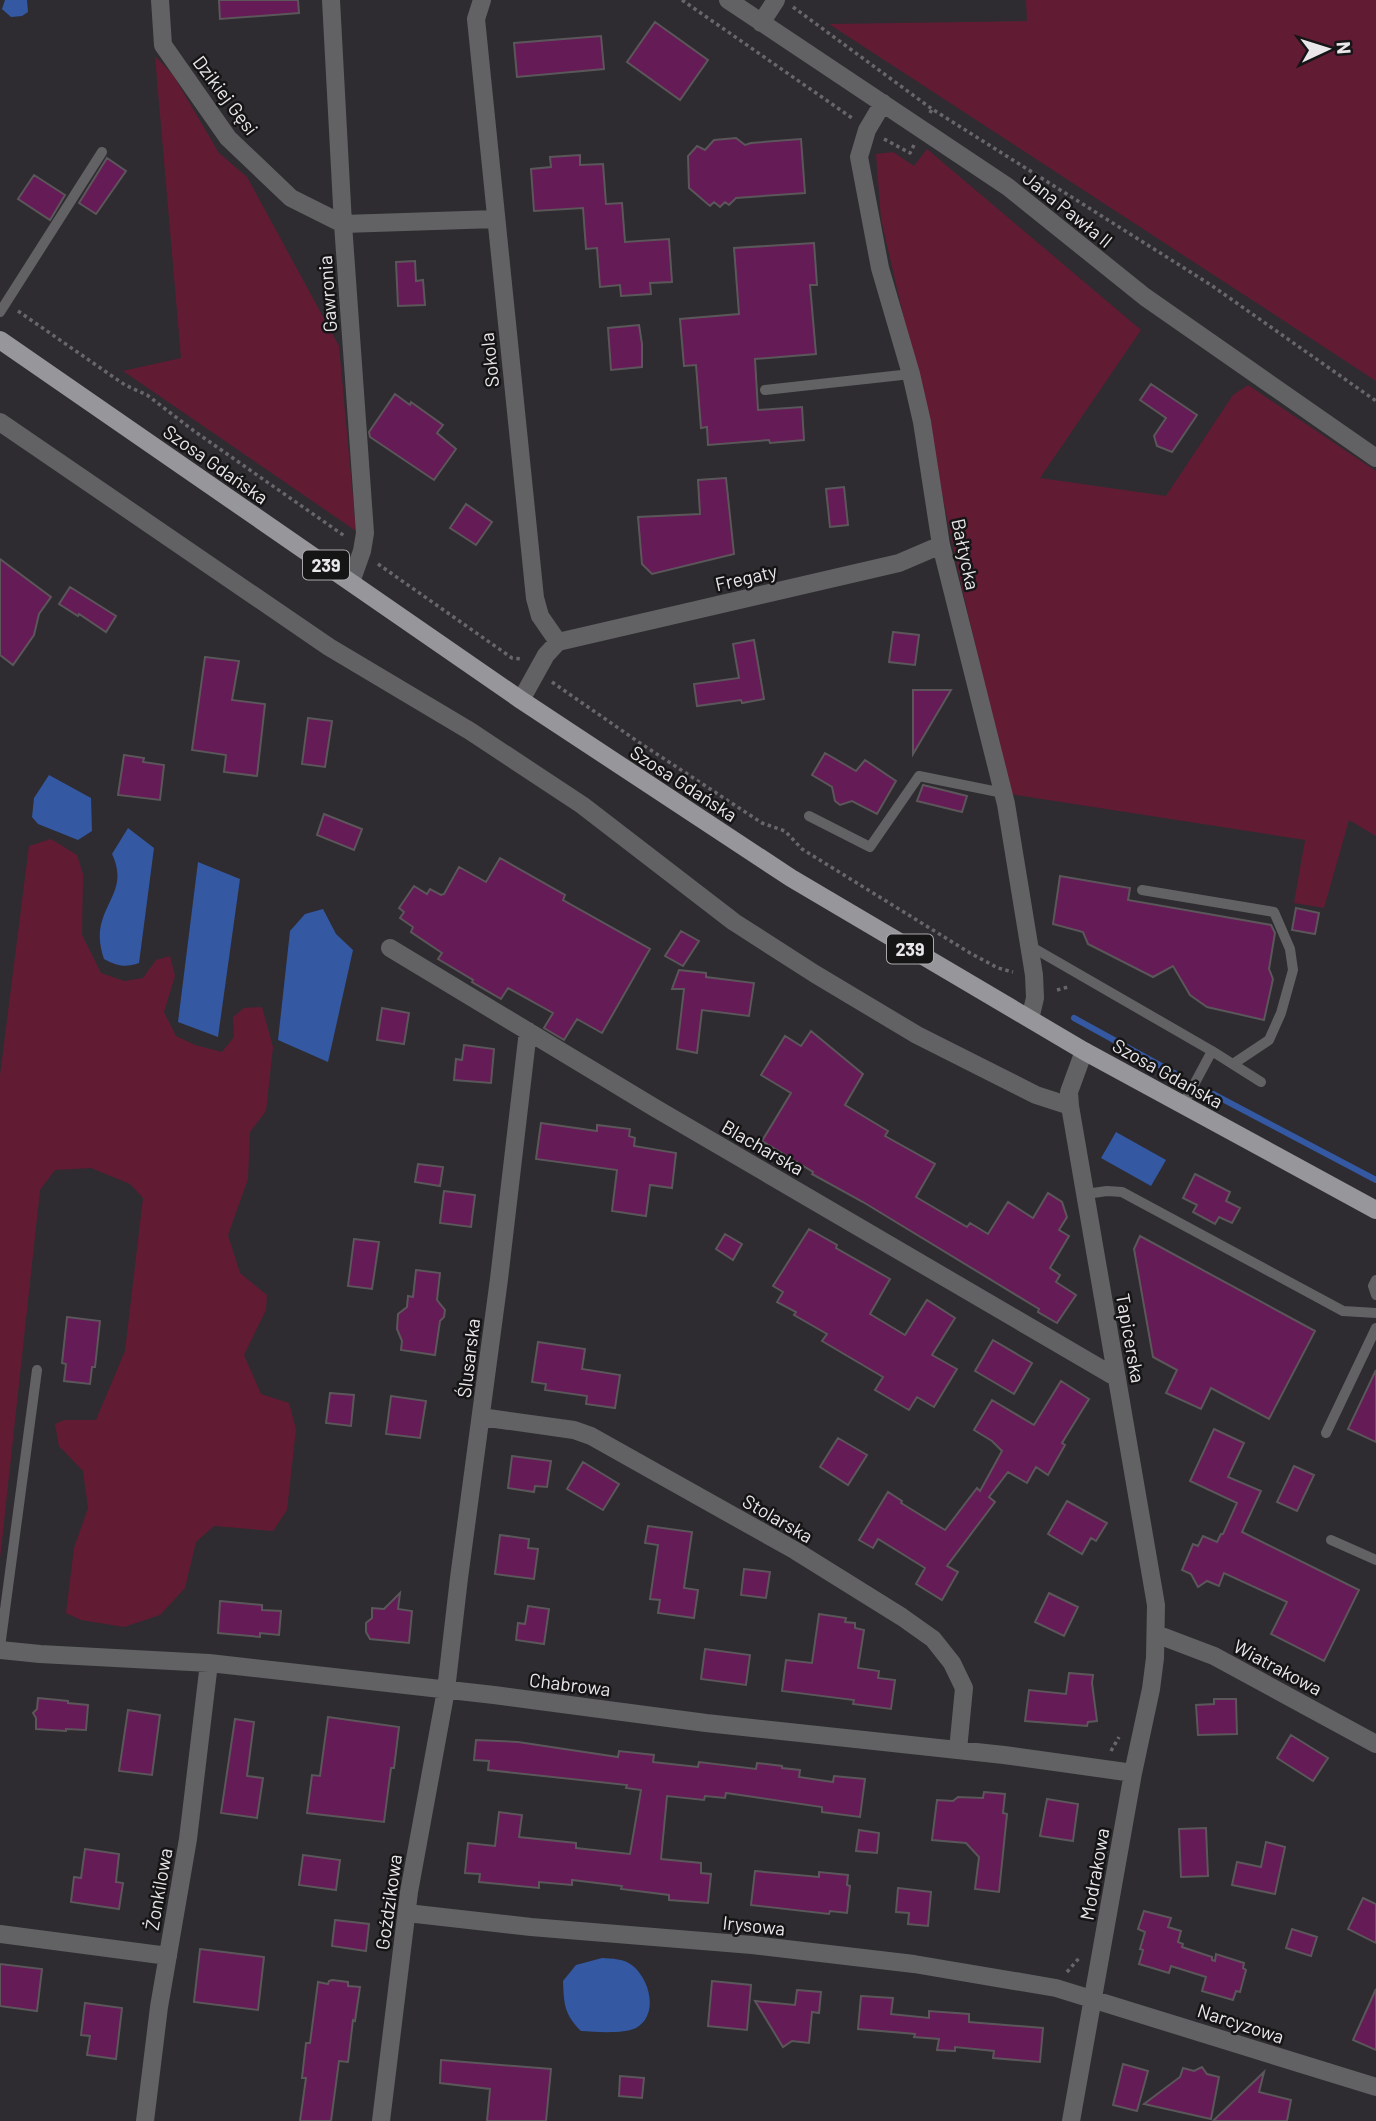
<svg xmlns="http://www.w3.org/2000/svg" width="1376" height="2121" font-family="Barlow,sans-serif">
<rect width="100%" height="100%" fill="#2e2c30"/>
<path fill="#611c34" d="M1026,0H1376V381L829,24L1027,21Z
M155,56L173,75L219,153L247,177L339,346L356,531L123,371L181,358Z
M927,149L1141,330L1040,478L1166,496L1233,395L1248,385L1376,471V836L1349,820L1324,908L1294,903L1305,840L1010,794L962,588L916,371L881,219L876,154L893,152L914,166Z
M51,839L77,855L83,874L82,935L101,973L124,981L143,978L156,960L170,956L175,976L164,1012L176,1036L195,1045L222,1052L234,1037L233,1017L244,1008L262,1007L273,1047L266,1111L250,1132L248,1179L228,1235L240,1273L267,1295L266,1310L244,1355L261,1394L289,1403L296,1429L287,1510L273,1531L214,1526L196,1542L185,1588L160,1615L124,1627L81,1620L66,1613L74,1548L88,1508L83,1471L59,1446L55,1424L64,1420H96L125,1351L143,1198L130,1184L91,1168L55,1170L40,1190L0,1559V1075L29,846Z"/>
<path fill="#3458a2" d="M5,0H27L28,12L22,16L11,17L2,9Z
M49,775L91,798L92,831L78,840L38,824L32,817L34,798Z
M128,828L154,848L139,963C125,968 117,966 104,959C101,950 99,941 100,931C104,900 128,888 112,854Z
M198,862L240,879L218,1037L178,1022Z
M323,909L336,934L353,950L328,1062L278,1040L290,931L305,914Z
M1116,1132L1166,1160L1151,1186L1101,1158Z
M602,1958C612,1959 624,1958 633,1966C650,1980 659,2015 636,2028C624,2034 596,2032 581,2031C564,2014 564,2004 563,1981L576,1965Z"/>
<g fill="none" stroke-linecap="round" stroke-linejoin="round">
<path stroke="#3458a2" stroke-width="6" d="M1074,1018L1174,1073
M1213,1094L1376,1180"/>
</g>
<path fill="#651b55" stroke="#5b565a" stroke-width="2" d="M219,0H298L299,13L220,19Z
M655,22L708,60L680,100L627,62Z
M601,36L604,69L517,77L514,43Z
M736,138L745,145L751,143L801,139L805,193L736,198L729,205L725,202L720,207L714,202L710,206L689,188L688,156L697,146L705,150L714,140Z
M580,155V165L603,164L606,204L622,203L625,242L669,239L672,282L650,283L651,294L621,296L620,285L600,287L597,248L586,249L583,208L534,211L531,169L551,167L550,157Z
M107,158L126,171L96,214L79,203Z
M34,175L65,195L50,220L18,199Z
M814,243L817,285H810L816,354L755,359L758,410L802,407L804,440L770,443L769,440L708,445L707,427L701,428L696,365L684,366L680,319L739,314L734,248Z
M415,261L416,281L423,280L425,305L398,306L396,262Z
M639,325L642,344V367L611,370L608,328Z
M1151,384L1197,415L1172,452L1157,446L1154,436L1166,418L1140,400Z
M395,394L410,405L411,402L443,425L437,433L456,449L434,480L370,437L369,432Z
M726,478L734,554L652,574L642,564L638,517L700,514L698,480Z
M844,487L848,525L830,527L826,489Z
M466,504L492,522L476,545L450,528Z
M0,559L51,597L39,614L34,635L13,665L0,655Z
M70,587L116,616L106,632L79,614L78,616L59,604Z
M893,632L919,635L915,665L889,662Z
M754,640L764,699L742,703L741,700L697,706L694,684L739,678L733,644Z
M205,657L239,661L232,700L265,704L257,776L224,772L226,755L192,750Z
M913,690H951L913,754Z
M308,718L332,721L325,767L302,764Z
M825,753L856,771L865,760L896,781L877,814L852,801L840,805L835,801L832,787L812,775Z
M124,755L144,758L143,762L164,765L160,800L118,795Z
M923,785L967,796L962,812L917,801Z
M324,814L362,829L354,850L317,835Z
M500,858L565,895L563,900L650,949L602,1033L577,1019L564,1040L544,1028L553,1013L508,988L501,999L472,982L473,980L438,959L442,953L411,932L413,927L400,918L404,912L399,908L414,886L427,894L430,889L441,895L444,894L459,867L486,882Z
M1060,876L1130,888L1128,900L1271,925L1275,933L1269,969L1273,979L1264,1020L1207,1007L1190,995L1173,966L1153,977L1088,944L1083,932L1053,924Z
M1296,908L1319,913L1315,934L1292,930Z
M681,931L699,941L683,966L665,956Z
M679,970L706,973V977L754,983L749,1016L702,1010L697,1053L677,1049L684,989H672Z
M382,1008L409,1013L404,1044L377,1040Z
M811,1031L863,1074L845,1105L888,1131L885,1136L935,1164L916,1197L967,1227L970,1223L988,1234L1008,1202L1033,1218L1048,1193L1062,1202L1067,1217L1059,1230L1069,1236L1050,1268L1060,1275L1056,1282L1076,1295L1057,1323L1038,1312L1039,1309L863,1202L812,1174L813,1172L762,1141L791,1093L761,1075L785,1036L801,1046Z
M464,1045L494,1049L491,1083L454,1080L456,1059L462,1060Z
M541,1123L597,1131V1125L630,1129L629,1136L635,1138L634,1146L676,1153L672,1188L650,1185L646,1216L612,1211L617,1170L536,1159Z
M418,1164L443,1167L440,1186L415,1182Z
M1195,1174L1230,1192L1226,1201L1240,1208L1232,1223L1219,1217L1215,1224L1193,1212L1197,1205L1183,1198Z
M444,1191L475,1195L471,1227L440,1223Z
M809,1229L837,1245L836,1248L890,1279L870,1314L905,1335L927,1300L955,1318L932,1355L957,1369L934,1407L917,1397L909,1410L875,1390L883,1377L822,1341L827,1334L794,1315L796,1312L777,1302L783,1292L773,1286Z
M725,1234L742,1244L733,1260L716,1249Z
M1140,1236L1315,1331L1269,1419L1211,1388L1201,1409L1166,1393L1177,1370L1153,1357L1134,1249Z
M354,1239L379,1242L372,1289L348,1286Z
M416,1270L440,1273L437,1300L445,1310L444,1317L440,1321L435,1355L401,1350L402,1341L397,1329L398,1314L407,1307L408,1296L413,1297Z
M67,1317L100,1321L95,1367H92L90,1384L64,1381L66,1364L62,1363Z
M993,1340L1032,1363L1014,1394L975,1371Z
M538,1342L585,1349L582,1369L620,1375L615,1408L586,1404L587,1396L545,1390L546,1384L532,1382Z
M1376,1370V1442L1348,1429Z
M1061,1381L1089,1399L1062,1443L1065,1445L1048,1475L1036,1467L1027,1483L1008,1472L989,1497L995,1502L947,1566L958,1572L942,1600L916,1584L925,1568L878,1539L873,1548L859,1540L888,1492L902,1501L901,1503L945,1530L977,1488L980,1491L1002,1451L992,1441L974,1430L992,1400L1034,1425Z
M330,1393L354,1395L351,1426L326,1423Z
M391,1396L426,1401L420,1438L386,1434Z
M1214,1429L1244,1443L1228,1477L1261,1491L1242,1532L1359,1590L1324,1661L1271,1634L1287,1602L1224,1573L1219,1586L1207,1581L1198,1587L1191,1574L1182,1570L1193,1544L1198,1546L1203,1536L1217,1542L1221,1534H1223L1237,1503L1190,1481Z
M838,1438L867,1455L848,1485L820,1467Z
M512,1456L551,1461L547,1487L535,1486L534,1492L508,1488Z
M583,1462L619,1484L603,1510L567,1489Z
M1294,1466L1314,1475L1297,1511L1277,1502Z
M1067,1501L1107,1523L1096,1541L1091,1538L1082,1554L1048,1534Z
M648,1526L692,1532L684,1588L698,1590L694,1618L658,1613L660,1600L650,1599L658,1545L645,1543Z
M500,1535L529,1539L528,1548L538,1549L534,1579L495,1574Z
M744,1569L770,1572L766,1598L741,1595Z
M400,1593L398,1609L412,1611L409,1643L370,1639L366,1632V1623L372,1618V1608L384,1609Z
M1049,1593L1078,1607L1064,1636L1035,1622Z
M220,1601L262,1605V1610L281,1611L279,1635L260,1633V1637L218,1633Z
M528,1606L549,1609L544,1644L516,1640L518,1623L525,1624Z
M819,1614L846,1618L845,1622L855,1623V1628L864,1630L858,1668L879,1671L878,1678L895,1680L891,1709L853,1704L854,1700L782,1691L786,1660L812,1663Z
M705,1649L750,1655L746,1685L701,1679Z
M1069,1673L1093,1675L1092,1683L1097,1721L1088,1722L1087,1726L1025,1721L1029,1690L1066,1694Z
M38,1698L68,1701V1703L88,1705L86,1730L66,1729V1731L36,1729V1718L33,1713L37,1709Z
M1214,1699H1236L1237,1734L1198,1735L1196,1705L1214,1704Z
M128,1710L160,1715L152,1775L119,1771Z
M328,1717L399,1727L394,1768H391L384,1822L307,1813L312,1775L320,1776Z
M235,1719L254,1722L247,1776L263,1778L257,1818L221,1813Z
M1291,1735L1328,1758L1313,1781L1277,1758Z
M476,1740L518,1742L618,1757L619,1751L654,1755L653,1762L698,1767L699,1762L756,1769L757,1763L782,1766V1768L800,1770L799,1777L833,1782L834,1776L865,1779L860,1817L822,1812V1807L726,1793L725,1798L705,1796L704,1800L667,1796L661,1859L701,1863V1873L711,1874L708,1903L669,1900V1895L621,1889L622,1886L572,1880V1885L539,1882V1888L479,1882L480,1874L465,1873L468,1843L495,1846L499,1812L522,1815L519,1837L576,1843V1848L630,1854L641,1790L626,1788L627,1785L488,1770L489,1761L474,1760Z
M984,1792L1005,1794L1003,1813L1007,1814L999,1892L975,1889L979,1857L966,1843L932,1840L937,1800L953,1801L958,1797L983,1798Z
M1047,1799L1078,1804L1073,1841L1040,1836Z
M1206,1828L1208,1876L1181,1877L1179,1829Z
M859,1830L879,1833L877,1853L856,1851Z
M1266,1842L1285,1847L1275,1894L1232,1885L1237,1862L1261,1867Z
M85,1849L119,1854L116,1882L123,1883L119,1909L71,1902L74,1877L81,1878Z
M303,1855L340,1860L336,1890L299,1885Z
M755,1871L819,1877V1872L848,1875L847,1885L850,1886L847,1913L830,1911L829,1914L751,1905Z
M898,1888L931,1892L928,1926L908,1924L909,1913L896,1912Z
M1363,1898L1376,1904V1943L1348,1929Z
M1144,1911L1171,1918L1168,1927L1181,1931L1178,1942L1183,1944L1182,1947L1212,1957V1960L1215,1961L1216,1954L1244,1963L1243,1968L1246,1970L1240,1992L1236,1991L1233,2000L1202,1991L1206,1977L1171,1966L1169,1973L1139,1964L1143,1950L1140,1949L1145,1932L1138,1929Z
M335,1920L369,1924L366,1951L332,1946Z
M1292,1929L1317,1937L1311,1956L1286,1948Z
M200,1949L264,1957L258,2010L194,2002Z
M0,1964L42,1969L37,2011L0,2006Z
M332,1980L348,1982V1986L360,1987L355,2021L353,2020L348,2062L339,2061L331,2121H300L306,2078H302L306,2043H310L318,1982L328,1984L329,1981Z
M712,1981L751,1985L747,2030L708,2026Z
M1376,1989V2050L1353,2040Z
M797,1990L821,1992L819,2013L812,2012L809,2043L792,2041L783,2047L755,2001L795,2005Z
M861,1996L893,1998L891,2014L929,2018V2011L969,2014V2022L1043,2028L1040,2062L993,2058L994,2051L955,2047V2051L937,2050L939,2039L914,2037L915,2034L858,2029Z
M85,2003L122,2008L116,2059L87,2055L90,2036L81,2035Z
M441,2060L551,2069L546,2121H487L490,2089L440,2083Z
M1123,2064L1148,2071L1137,2111L1113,2105Z
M1202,2067L1207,2074L1219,2077L1211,2119L1144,2104L1180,2077L1183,2068L1194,2071Z
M1264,2072L1259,2092L1291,2100L1287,2121H1213Z
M620,2076L644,2078L642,2098L619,2096Z"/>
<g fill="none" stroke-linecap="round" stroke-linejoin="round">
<path stroke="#68666a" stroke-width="3.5" stroke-dasharray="3.5 3.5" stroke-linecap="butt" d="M682,0L852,118
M793,7L932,109
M930,113L932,109L1211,285L1376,401
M884,139L910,153L914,145
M18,311L125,385L147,395L194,431L346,537
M378,564L512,658L523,659
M552,682L637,741L762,823L785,831L802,849L970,953L998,968L1013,972
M1057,990L1068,987
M1111,1751L1119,1737
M1067,1972L1080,1957"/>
<path stroke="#626264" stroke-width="10" d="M0,312L102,152
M765,390L911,374
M809,816L870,847L919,776L1003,793
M1142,890L1274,912L1290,949L1293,970L1281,1013L1269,1040L1233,1064
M1030,946L1212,1051L1183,1105
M1212,1051L1261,1082
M1086,1194L1107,1191L1122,1192L1343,1311L1376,1313
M1376,1280L1373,1286L1376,1295
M1326,1433L1376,1328
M1331,1540L1376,1560
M0,1647L37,1370"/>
<path stroke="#626264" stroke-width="18" d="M160,0L163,45L228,138L291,198L343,224L496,219
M331,0L343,224L365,533L362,551L351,582
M482,0L476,19L535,598L540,616L558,642L546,655L521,700
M728,0L1008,187L1145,297L1376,458
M761,23L776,0
M883,103L867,130L859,157L880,268L911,374L922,422L941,545L1006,804L1034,975L1035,998L1030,1019
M0,422L329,647L470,731L582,805L734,922L815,974L917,1035L1036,1095L1070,1106
M558,642L899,563L941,545
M390,948L655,1108L1117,1378
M481,1417L574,1430L591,1436L796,1551L902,1617L933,1639L952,1663L964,1688L958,1750
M1156,1634L1214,1656L1376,1744
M0,1650L40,1654L209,1663L494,1695L706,1723L1004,1755L1133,1773
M407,1913L531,1927L752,1945L914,1964L1056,1988L1376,2087
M0,1934L168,1956
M145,2121L159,2007L188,1839L209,1663
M381,2121L409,1892L446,1690L459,1578L499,1279L528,1031
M1071,2121L1133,1773L1151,1689L1155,1658L1156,1605L1070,1106L1069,1092L1084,1051"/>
<path stroke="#96969b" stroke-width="18" d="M0,340L521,700L791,878L1084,1051L1376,1210"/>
</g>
<g text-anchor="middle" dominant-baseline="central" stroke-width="5" stroke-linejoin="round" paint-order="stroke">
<g fill="#161516" stroke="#aaa8aa" stroke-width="2">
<rect x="303" y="550.5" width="46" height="29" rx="5"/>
<rect x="887" y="934.5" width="46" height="29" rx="5"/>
</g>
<g font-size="18" font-weight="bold" fill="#e9e7ea">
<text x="326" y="565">239</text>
<text x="910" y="949">239</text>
</g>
<g font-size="19" fill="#e9e7ea" stroke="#161516">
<text transform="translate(226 95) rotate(53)">Dzikiej Gęsi</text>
<text transform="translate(1068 209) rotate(39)">Jana Pawła II</text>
<text transform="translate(327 294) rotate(-94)">Gawronia</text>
<text transform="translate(489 360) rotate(-96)">Sokola</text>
<text transform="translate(216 464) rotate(35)">Szosa Gdańska</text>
<text transform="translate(966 554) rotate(78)">Bałtycka</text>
<text transform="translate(746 577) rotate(-13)">Fregaty</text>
<text transform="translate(684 783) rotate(33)">Szosa Gdańska</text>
<text transform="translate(1168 1073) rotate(29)">Szosa Gdańska</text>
<text transform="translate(763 1147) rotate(30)">Blacharska</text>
<text transform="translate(1131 1338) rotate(80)">Tapicerska</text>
<text transform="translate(468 1358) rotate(-83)">Ślusarska</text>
<text transform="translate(778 1518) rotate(30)">Stolarska</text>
<text transform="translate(1278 1667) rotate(28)">Wiatrakowa</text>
<text transform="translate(570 1684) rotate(7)">Chabrowa</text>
<text transform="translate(1094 1874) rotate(-80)">Modrakowa</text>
<text transform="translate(158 1889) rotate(-80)">Żonkilowa</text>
<text transform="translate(388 1902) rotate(-82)">Goździkowa</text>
<text transform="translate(754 1925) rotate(6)">Irysowa</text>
<text transform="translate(1241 2023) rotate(18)">Narcyzowa</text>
</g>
</g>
<g transform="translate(1327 49) rotate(86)" stroke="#161516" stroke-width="5" paint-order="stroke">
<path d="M0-5L12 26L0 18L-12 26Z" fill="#e9e7ea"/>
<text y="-10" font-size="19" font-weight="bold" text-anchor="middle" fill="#e9e7ea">N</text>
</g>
</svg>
